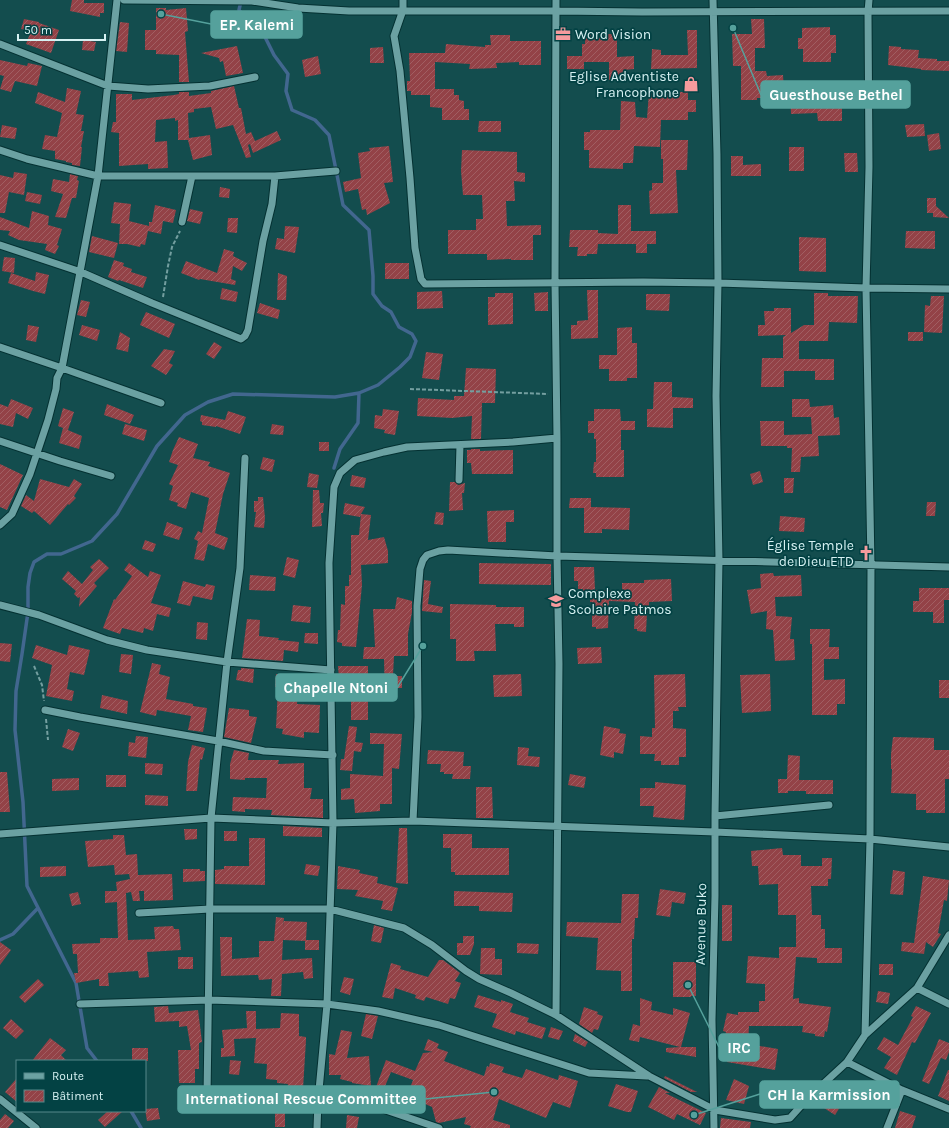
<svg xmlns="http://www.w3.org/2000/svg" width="949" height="1128" font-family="Karla,sans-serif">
<defs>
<pattern id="building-hatch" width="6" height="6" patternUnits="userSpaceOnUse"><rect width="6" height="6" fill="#934247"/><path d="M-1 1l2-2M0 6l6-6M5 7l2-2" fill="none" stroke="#a15e62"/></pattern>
</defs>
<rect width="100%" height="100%" fill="#134d4e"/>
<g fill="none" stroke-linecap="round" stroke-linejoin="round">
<path stroke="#42678f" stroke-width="3.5" d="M334,468L340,449L358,423L359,393
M0,940L13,934L38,908
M97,1061L87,1048L76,983L27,886L23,802L15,730L16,691L22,654L28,612V587L30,573L34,562L47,554H61L92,541L117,514L157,446L185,415L208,402L233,394L335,397L359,393L378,385L400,367L410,357L416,341L412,334L399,327L391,312L382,306L373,294V276L369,230L343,205L329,135L315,120L292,110L286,91L288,74L274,55L263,33L252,26L239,10L241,1
M131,1111L141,1128"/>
</g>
<path fill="url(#building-hatch)" d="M72,0H84V3H104V13H100V17L70,11Z
M156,8H166V10L186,8L188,31L185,32L189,82H179V55L156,54V50H145V30H156Z
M24,19L39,22V23L59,30L51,53L26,44L31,31L21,29Z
M751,19H764L765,48H755V71H766L767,76L783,75L784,92L763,93V98H757V100H741V66H733L732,34H752Z
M120,22L129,23L127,52L116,51Z
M830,27V35H836V53H831V62H803V49H798V38H802V28Z
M687,30H697V68L651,69L652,49L661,50V55H688Z
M585,34H617V57L634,56V69L624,70V80H609V62H584V69H567V56H582V44H585Z
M490,35H510V41H541V65H519V62L496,63L497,68L469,69L470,64L435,62V89H454V95H459V100L464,101V109H469V120H442V108L430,107V95H411V91H407V81H410L409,53H445L446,44L485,47V45H491Z
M83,40L96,42L94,51L82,50Z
M237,46L243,73L226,76L223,61L220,62L219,58L201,53Z
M889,46L901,47V49L919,50L918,58L937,59V61H949V71L921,70V69L888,65Z
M383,47L384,63H370V48Z
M318,56L321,74L305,77L302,60Z
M0,60L27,66L28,63L42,66L37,86L15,81L11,92L0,89L4,76L0,75Z
M790,85H816L817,95H848V107H842V121H818L817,113L791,114Z
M234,86L239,108H241L246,134L251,132L255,141L277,131L281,140L253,153L250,144L248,145L251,157L246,158L233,125L216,129L211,107L194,109V112L188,113L189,138L210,135L212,155L193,160L188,140H178V120L175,121V118L156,120L155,142L167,141L168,168L148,169V164L119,166V133L111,132L113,122H116V94H132V100L174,95L179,94V92H189V96L211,93V91Z
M67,88L81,91L76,114L84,115L81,131H84L81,147H82L80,166L72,165V163L66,162V161L55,159V151L42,149L45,135L57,137L62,113L35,103L38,92L65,102Z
M649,92H688V100H696V112H688V120H661L660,147L634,146L633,163H623V169L589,168V150H584V132H590V130H620L621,101L635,102L636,117L647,118Z
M479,121H501V132H478Z
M924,124L925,136L907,137L905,125Z
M2,125L17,128L15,139L0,137Z
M939,133L941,149L929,151L927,135Z
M661,140H688L687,170H676L678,213L650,214L649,191L652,190V183H663V159H661Z
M389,146L393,182L384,183L390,203L367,215L366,209L362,210L358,189L345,192L343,182L361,178L358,153L370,151L369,148Z
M789,147H804V171H789Z
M462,150L517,152V172L525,173V182L514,181L515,201H506L507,226L541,225V235H533V260H511V259L487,260V254H448V230H476V219H483L482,195H463L461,171Z
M844,153H857L858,172H845Z
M731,156H743V165L761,164V176H731Z
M14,172L27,174L24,195L9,192L5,213H0V175L13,178Z
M70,174L78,176L77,180L79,181L76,198H72L66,218L55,217L63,194L51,191L53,179L69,182Z
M220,187L230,189L229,198L219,197Z
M27,192L42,195L40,204L25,201Z
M927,198H936V206L949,218L933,217V213H927Z
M114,202L131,204L129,221L149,226V222H152L155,205L176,210L173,223L163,221L161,234L148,231L145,245L141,244L140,247L127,244H119L120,224L111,223Z
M618,205H631V231H656V244H647V253H636V244H598L597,254H587V256H577L578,247H569L570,230H598V233L618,234Z
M190,209L203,212L200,224L187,221Z
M32,211L49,216L48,225L62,229L57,245L59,246L55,254L45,250L47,244L19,240L8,235L10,231L0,230V217L29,228Z
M228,218H238L237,233L227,232Z
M285,226L299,227L295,253L275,249L277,238L284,239Z
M906,231H935V249L905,248Z
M92,236L118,243L114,258L89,252Z
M799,237L826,238V272L799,271Z
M224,249L234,252L233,256L247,263L242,271L233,266L231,279L236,281L235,285L200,279L199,280L181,273L186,261L217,273Z
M4,257L15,258L14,273L2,271Z
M114,260L124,263L123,266L132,269L131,272L147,277L143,288L119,280L118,281L108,277Z
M385,263H409V279H385Z
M36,272L49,275L45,294L33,291L8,283L11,273L35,281Z
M278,273L287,276L286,300H277Z
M222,288L238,292L236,302L220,299Z
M587,290H598V338L571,339V325H577V321L588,320Z
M442,291L443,308L417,309V292Z
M548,292V311H535L534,293Z
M495,293H513V324L488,325V297H495Z
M814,293H828V296H858L857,323L829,322L828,341H799V359H834V380H815V371H784V387H761L762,358H783V337L786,335L758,336V325H765L764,311H774V308H791V333L804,325H814Z
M646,294H670L669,311L646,310Z
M931,296H944L942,333L924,332L925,305L930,306Z
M81,300L90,302L86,317L77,315Z
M260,303L280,310L278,319L257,313Z
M146,312L175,324L169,338L140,325Z
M28,325L39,327L36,342L26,340Z
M82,325L100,330L97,341L79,335Z
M632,327V343H637V378H627V381H609V369H599V355H617V328Z
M120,332L130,338L128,352L116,349Z
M908,332H923V341H908Z
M214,342L222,347L214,359L206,354Z
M164,349L175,351L169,363L173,365L166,375L151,366Z
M426,352L443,354L439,380L422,378Z
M466,368L496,369L495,403H482L481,439H471L472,416L452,418L417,416L418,398L454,400V396H464Z
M654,382H672V397L693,398V408H673V428L647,427V409H653Z
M11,399L33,408L28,419L16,413L13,427L0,424V404L8,407Z
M792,399H809L810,407L833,405L834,418L839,417L840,435L818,436L819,456L801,457L800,472H791L792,448H787V446H761L760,421H784V435L812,434L811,417H792Z
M107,404L134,415L130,424L104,415Z
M63,408L74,412L68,430L58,426Z
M383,409L399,411L395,435L384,433L385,430L374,428L375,415L382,416Z
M594,409H620L621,421H635V430H621V450H624V477H596V473H593L594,462H596V439H594V433H588V421H594Z
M228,411L246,417L240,434L216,426V427L202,425V422L200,421L201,415L225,420Z
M125,424L147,430L144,441L122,434Z
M272,424L284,426L283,435L270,434Z
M63,428L82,436L79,449L59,443Z
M179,437L198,444L193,458L210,462L208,466L230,473L223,494L215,533L228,538L224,550L208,544L204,561L194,559L198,541L194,539L198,531L202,533L209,498L191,492L186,509L177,506L178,503L169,500L173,486L169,484L178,465L169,462L173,450Z
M319,442H329V451H319Z
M471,449H480V451L513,450V474H472L471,463H467V450H471Z
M263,457L275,460L272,472L260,469Z
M0,464L23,475L7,510L0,507Z
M760,471L763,482L753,485L750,474Z
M309,473L319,475L317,488L307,487Z
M352,475L366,478L364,488L350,486Z
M784,478H794L793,493H784Z
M40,479L69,487L74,479L82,484L74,496L76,498L69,505L68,504L50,525L34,511L32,513L21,506L26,495L34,501Z
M450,482H455L458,485L465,483L464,493H462L463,510L449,511Z
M313,490H319L320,503H324L323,513H321L322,526L312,527Z
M258,497H263L265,518L264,528L254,527L256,512H254V501H258Z
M570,498H591V507L630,508L629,530L602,529V533H584V508H569Z
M927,502H936L935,516H926Z
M345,503L365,507L361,514L371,515L368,540L384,537L388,551V563L361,565L362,585L356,647L342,646V643L337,642L338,630H340L341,604L345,605V586H349V575H351V535H359L361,514L360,517L343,514Z
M514,510V522H506V542H488L487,511Z
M436,512L444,513L443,525L434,524Z
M780,516L805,518L804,532L779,531Z
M167,522L183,528L179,540L163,535Z
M145,540L156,544L153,552L142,549Z
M287,557L299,560L295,578L283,575Z
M99,559L109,568L94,583L97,586L79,607L80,597L78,598L74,594L76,591L62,579L68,571L82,584L93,570L90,567Z
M129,563L148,577L150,571L161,575L151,603L171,608L169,617L157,614L153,631L144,628L143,633L122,628L120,634L103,628L114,599L115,600L132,576L124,570Z
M479,563L551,564V585L479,584Z
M574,567H594L595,590H622V583H644V580L671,579L672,601L649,602V613H647L646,632L637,631V629H634L635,602L609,601L608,628L596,629V627H592V602H590V594L583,595V589H578V581H574Z
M773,573L774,576L801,575L802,596L775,597L776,616L792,617L790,639H794L795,660L775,661L773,630L766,629L767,611L751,614L747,590L761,588L760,574Z
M250,575L276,577L275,591L249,590Z
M424,580L431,581L428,604L443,607L442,613L422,611Z
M183,581L205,587L206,584L215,586L212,600L193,596L190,606L177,603Z
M919,588H949V600H944V623H933V612H913V601H919Z
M397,597L412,601V612L408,634V656H394L393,676H402V688H393V697H385L384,659H363L364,647H375L373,609H395Z
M450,604L496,605V607H524V627H514V624H495L496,651H474L475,661H456V639H450Z
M293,605L311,607L310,623L291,621Z
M247,619L260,620L259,636L279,638L278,640L299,642L298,652L284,650L283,661L242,658Z
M197,622L208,623L207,640L196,639Z
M810,629H830L829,647H839V659H824V680L845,679V704H837V715H812V644H810Z
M305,633H318V644L304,643Z
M0,643L12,644L10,662L0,661Z
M36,645L67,655L69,645L90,650L84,675L70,672L67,689L74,691L72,701L46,696L52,665L32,658Z
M601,647L602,663L578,664L577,648Z
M121,654L133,655L131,674L119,672Z
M152,663L161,665L159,674L170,677L166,699L193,704V706L207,708L203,732L188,730L191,716L157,710L156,716L140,712Z
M338,666H368V720H351V697L341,696L343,678H339Z
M241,668L254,669L253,683L236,680L238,670H241Z
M276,674L287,675V682L298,683L297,704L320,705L319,733L304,732V738L282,734L283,729L276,728L278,687H275Z
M521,674L522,696L494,697L493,675Z
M685,674L686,707H678L679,711H673V728L686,729V757H679V765H661V761H654L655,754H640V736L652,737V728H655L654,675Z
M770,674L771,711L742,713L740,675Z
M939,680H949V698H939Z
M102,695L128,701L127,714L100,708Z
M229,708L249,710V716L257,717L251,743L224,737Z
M349,726L357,727L355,742L363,743L361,752L354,751L352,771L340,770L341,759H344Z
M604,726L620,729L619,733L626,734L623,754L614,752V758L600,755Z
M68,729L80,733L73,751L62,747Z
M370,733L402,734L399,769L392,768V804H380V811L355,813L354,799L341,800V789L350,788V774L383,776L384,744H370Z
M136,736L148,737L146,758L128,756L129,742L135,743Z
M893,737L934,738V750H949V779H945V813H926V810H916V794L891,793L892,769H891V754Z
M192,745L205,748L202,760L200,759L197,791H186L188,762Z
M518,747L529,748L528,756L540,757L539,767L517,765Z
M234,750L249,753L248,760H279L278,764L304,763V788H312L310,799H323V818L271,815L272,810L245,809V812L232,811L233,797L266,798L267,778H245V780L230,779V764Z
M428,750L464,752L463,766H471L470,779H452L453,774H444V772H440L441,764H427Z
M788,755L800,756L799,780H833V794H806V791H788V793H778V779H787Z
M145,763L163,764L162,775L145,774Z
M0,772H7L10,812H0Z
M570,774L586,777L584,788L568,785Z
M106,775H126V787H106Z
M79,778V790L52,791V779Z
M655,782L686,785L684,820L653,817L654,806H640V788H655Z
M476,787H492L493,818H476Z
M145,795L168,796V806L145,805Z
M283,826L322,828V837L283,836Z
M399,828H407L408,884L396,883Z
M184,829H197V839L185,840Z
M224,831H237V841H224Z
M443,834H472V848H509V875H455V872H451V848H443Z
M113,835H124L126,855L137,854L138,875L172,874L173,900L144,901V891H139L140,901H133L131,892L126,893L128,940L155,939L154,927L173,926L174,929H179L181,950L147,952L149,977L139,978L138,971L108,973L109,986H99V979L76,983L74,973H78L77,954H73L72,944L100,943V938H118L117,902L105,903V891H117L116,882L130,879L129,874L115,875L114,865L88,867L85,841L113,839Z
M249,838H265V885L215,884V870L224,869V866H249Z
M782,848L783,855H801V866H822V858H832L831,879H828V886H811L812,915H821V929H825V948H842V963H817V958L796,957L793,999L799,998V1003L831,1007L827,1032L825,1031L824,1037L815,1036V1034L802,1032L803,1026H749L748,1044L778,1049L775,1070L727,1062L729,1050L722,1049L726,1032L723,1031L727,1013L738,1015V1012H759V1001H765V984L746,983L748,956L779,958V947H796V915H778V884L759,885L758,866H752L751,851Z
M306,864L320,866L318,876L304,874Z
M66,866V876L40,877V867Z
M338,866L360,870L359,873L378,877L377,883L398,888L392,911L381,909L383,901L355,896L358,890L337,889Z
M183,869H200V871H205V881L183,882Z
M893,870L905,872L903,895L890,894Z
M923,876L949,880L947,901L944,900L938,933L941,934L933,947L926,942L924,954L901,951L902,942L914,943Z
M660,889L686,893L684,904L672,902L670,917L656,915Z
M454,891L513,893L512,912L479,911V906H454Z
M78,892L81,904L72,906L69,894Z
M622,894H639L638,918H635L634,939H632V991H621V971L596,970L598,938L566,936L567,922L621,923Z
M722,905H732V941H722Z
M276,917L284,918L283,928L284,921L307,922L306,940H319V950H305V941L283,940L282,960L312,958L313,978L304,979L303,972L282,974L281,996H271L272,979L259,980L258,975L221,976L220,937H232V959L259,957V941H274Z
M374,925L384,928L381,943L371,941Z
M463,936H474V944L470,955H457V943H463Z
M0,942L11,950L0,965Z
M517,943L539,944L538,954L517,953Z
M481,948H495V959H502V975L480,974Z
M178,957H193V969H178Z
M439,960H443L460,973L455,981L461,983L455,999L450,998L448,1004L426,997L424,1001L415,998L416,995L395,988L393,999L382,997L391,963L401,966L400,969L428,977Z
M673,962H696V996H691V997H673Z
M879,964H893V975H879Z
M344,977L354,979L350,995L340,992Z
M38,979L44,985L25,1003L19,997Z
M878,991L890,993L888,1004L876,1002Z
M478,995L501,1002V1000L513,1004L510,1012L529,1018L527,1022L546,1028L542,1039L516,1031L515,1035L492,1027L497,1014L474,1007Z
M640,998L652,1002L651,1010L673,1015V1008L690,1013L681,1047H696V1057L666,1052V1048L680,1047L640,1037L639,1042L629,1040L633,1024L640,1026Z
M168,1006L169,1013L198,1010L202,1042L199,1043V1069H195V1083H179L178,1050H191L187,1026L179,1027V1021L155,1022L154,1007Z
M916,1006L931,1013L915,1043L912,1042L897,1075L884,1068L891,1057L877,1049L884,1037L898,1045L913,1017L911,1016Z
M584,1007L598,1012L597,1014L603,1016L598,1030L594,1029L592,1033L579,1024Z
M246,1011H256V1029L280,1028L281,1013L299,1014V1036L306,1037V1040L303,1089L287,1088L288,1084L277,1083V1080L266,1079L267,1064L254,1063L256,1038L234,1039L235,1056L221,1057V1048H224L222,1030L247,1028Z
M366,1014L378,1016L372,1039L361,1036Z
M11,1019L24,1031L16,1039L3,1028Z
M551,1027L563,1031L559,1040L548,1037Z
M341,1030L352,1032L347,1058L369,1056L371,1086L352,1083V1082L340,1079L341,1075H329V1054L335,1055Z
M575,1034L588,1042L585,1047L573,1041Z
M50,1038L66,1050L61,1055L67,1061H32Z
M428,1039L439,1044L437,1048L448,1052L444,1061L484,1076L487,1066L489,1067L490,1063L504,1067L502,1072L522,1078L526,1069L558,1080L559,1075L578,1081L570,1108L553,1102L546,1118L499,1099L493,1120L510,1125V1128H470L471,1126L464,1124L466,1117L439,1123L436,1122L432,1107L407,1096L413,1080L391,1072L383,1091L394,1094L392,1104L372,1098L386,1060L415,1071L423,1053L433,1052L424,1050Z
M939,1039L949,1043V1052L946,1060L941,1058L929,1084L922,1081Z
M132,1048H148V1061H132Z
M230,1060L241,1061L239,1075L229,1074Z
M948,1070H949V1101L938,1096Z
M665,1076L697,1092H691L664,1078Z
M17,1078V1102L5,1092Z
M734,1079L749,1086L744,1104L726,1100Z
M616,1084L638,1091L631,1112H627L608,1106Z
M659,1087L670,1093H665L706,1113L700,1125L677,1114L674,1120L648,1107Z
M819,1094L840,1107L835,1115L813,1101Z
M158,1108L160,1119L147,1121L145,1109Z
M275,1109H285V1127H275Z
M108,1111H123L105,1127L98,1120Z
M900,1111L916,1116L912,1128H895Z
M5,1114L14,1121L8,1128H0V1120Z
M347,1115L359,1117L357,1128H346Z
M721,1118L751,1122L750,1128H720Z"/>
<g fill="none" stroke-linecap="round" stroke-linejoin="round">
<g stroke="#043132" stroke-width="9">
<path id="minor" d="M124,0L252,1L298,8L349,11H556L642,12L949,11
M403,0V10L394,36L400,71L410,178L415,248L421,279L425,284L643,282L718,283L866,288L949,289
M713,0L717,154L718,283L716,396L719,560L715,816V896L712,1020L714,1128
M0,44L108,86L148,89L210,86L255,77
M0,150L27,159L98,176H275L336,171
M182,222L192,176
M0,245L81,272L152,303L241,339L245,336L248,330L263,241L272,204L275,176
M0,347L62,368L98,176L117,0
M0,441L60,461L111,476
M245,458L240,568L227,662L211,818L207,1097L211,1100L365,1103L439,1128
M459,480L460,445
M0,525L12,514L30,474L48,420L56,389L57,378L62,368L161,403
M0,605L39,615L107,640L147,650L227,662L331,670
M45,710L80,717L218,741L264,751L333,755
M715,816L829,805
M413,821L418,717L417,606L420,569L423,560L427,555L439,551L448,550L557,556L949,567
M0,834L211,818L333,823L413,821L715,832L870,839L949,847
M139,913L210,909H330L404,928L432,945L466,971L479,979L511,993L556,1015L649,1076L715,1110L775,1120L790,1118L808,1098L847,1062L865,1035L917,988L949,935
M917,988L949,1004
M80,1004L209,1000L327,1004L378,1011L439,1025L589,1073L647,1076
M556,1015L559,664L557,556V438L555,283L556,0
M865,1035L870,839L871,565L866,288L869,167L868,12L869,0
M847,1062L902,1090L949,1109
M0,1099L36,1128
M317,1128L318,1101L327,1004L333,823L329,563L334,487L340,473L355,460L384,452L407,447L513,442L557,438
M887,1128L902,1090"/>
</g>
<path stroke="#749fa0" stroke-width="2" stroke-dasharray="4 2" stroke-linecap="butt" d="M163,297L168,266L172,247L180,231
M410,389L548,394
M34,666L42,685L44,701
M46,719L48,740"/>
<use href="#minor" stroke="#6ba1a2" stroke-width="7"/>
</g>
<defs>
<g id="office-bare" transform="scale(1.2)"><path d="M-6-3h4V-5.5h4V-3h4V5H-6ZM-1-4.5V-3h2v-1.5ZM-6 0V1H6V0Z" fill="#f59b9d" stroke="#034244" stroke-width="2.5" paint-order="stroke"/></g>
<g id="shop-bare" transform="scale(1.2)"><path d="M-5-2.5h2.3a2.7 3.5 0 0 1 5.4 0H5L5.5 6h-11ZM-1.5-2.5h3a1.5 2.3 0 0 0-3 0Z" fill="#f59b9d" stroke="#034244" stroke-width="2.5" paint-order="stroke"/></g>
<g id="church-bare" transform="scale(1.2)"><path d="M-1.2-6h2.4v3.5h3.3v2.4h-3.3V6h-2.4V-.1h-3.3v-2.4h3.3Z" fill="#f59b9d" stroke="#034244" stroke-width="2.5" paint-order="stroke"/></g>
<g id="school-bare" transform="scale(1.2)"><path d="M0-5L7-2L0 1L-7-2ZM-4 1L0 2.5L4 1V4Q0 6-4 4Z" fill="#f59b9d" stroke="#034244" stroke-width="2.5" paint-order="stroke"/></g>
</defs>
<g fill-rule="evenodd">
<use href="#office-bare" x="563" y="34"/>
<use href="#shop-bare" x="691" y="84"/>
<use href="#church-bare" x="866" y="553"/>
<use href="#school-bare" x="556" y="601"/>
</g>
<g text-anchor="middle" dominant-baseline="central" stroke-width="3.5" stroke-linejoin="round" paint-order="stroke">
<g font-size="14" fill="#d6f1f2" stroke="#034244" text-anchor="start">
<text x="575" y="34">Word Vision</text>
<text x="679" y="76" text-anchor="end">Eglise Adventiste<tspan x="679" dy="16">Francophone</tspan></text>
<text x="854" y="545" text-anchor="end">Église Temple<tspan x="854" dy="16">de Dieu ETD</tspan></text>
<text x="568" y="593">Complexe<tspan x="568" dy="16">Scolaire Patmos</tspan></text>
</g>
<g font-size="14" fill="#d6f1f2" stroke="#034244">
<text transform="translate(701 924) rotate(-89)">Avenue Buko</text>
</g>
</g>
<path fill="none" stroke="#55a19c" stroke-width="1.5" d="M161 14L211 24M733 28L761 95M423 646L397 688M688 985L719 1047M694 1115L760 1094M494 1092L425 1099"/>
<g fill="#55a19c" stroke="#034244" stroke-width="1.5">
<circle cx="161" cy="14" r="4"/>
<circle cx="733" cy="28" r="4"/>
<circle cx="423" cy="646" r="4"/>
<circle cx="688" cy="985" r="4"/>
<circle cx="694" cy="1115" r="4"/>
<circle cx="494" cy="1092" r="4"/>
</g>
<g fill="#55a19c" stroke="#55a19c" stroke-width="1.5">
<rect x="211" y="11" width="91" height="27" rx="4"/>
<rect x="761" y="81" width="149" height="27" rx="4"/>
<rect x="276" y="674" width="121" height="27" rx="4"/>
<rect x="719" y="1034" width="40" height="27" rx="4"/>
<rect x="760" y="1081" width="139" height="27" rx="4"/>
<rect x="178" y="1086" width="247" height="27" rx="4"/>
</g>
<g font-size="15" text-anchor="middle" font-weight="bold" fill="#fff">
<text x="257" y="30">EP. Kalemi</text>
<text x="836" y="100">Guesthouse Bethel</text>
<text x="336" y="693">Chapelle Ntoni</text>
<text x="739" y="1053">IRC</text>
<text x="829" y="1100">CH la Karmission</text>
<text x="301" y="1104">International Rescue Committee</text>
</g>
<rect x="16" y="1060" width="130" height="52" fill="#034244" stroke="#57888a"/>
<rect x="24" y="1073" width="20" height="6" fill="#6ba1a2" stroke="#57888a"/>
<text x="52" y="1080" font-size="12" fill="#d6f1f2">Route</text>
<rect x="24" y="1090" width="20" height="12" fill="url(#building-hatch)" stroke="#57888a"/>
<text x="52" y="1100" font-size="12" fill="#d6f1f2">Bâtiment</text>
<path d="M18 34v6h87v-6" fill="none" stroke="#d6f1f2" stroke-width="2"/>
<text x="24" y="34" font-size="12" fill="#d6f1f2" stroke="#034244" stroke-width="3" paint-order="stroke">50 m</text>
</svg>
